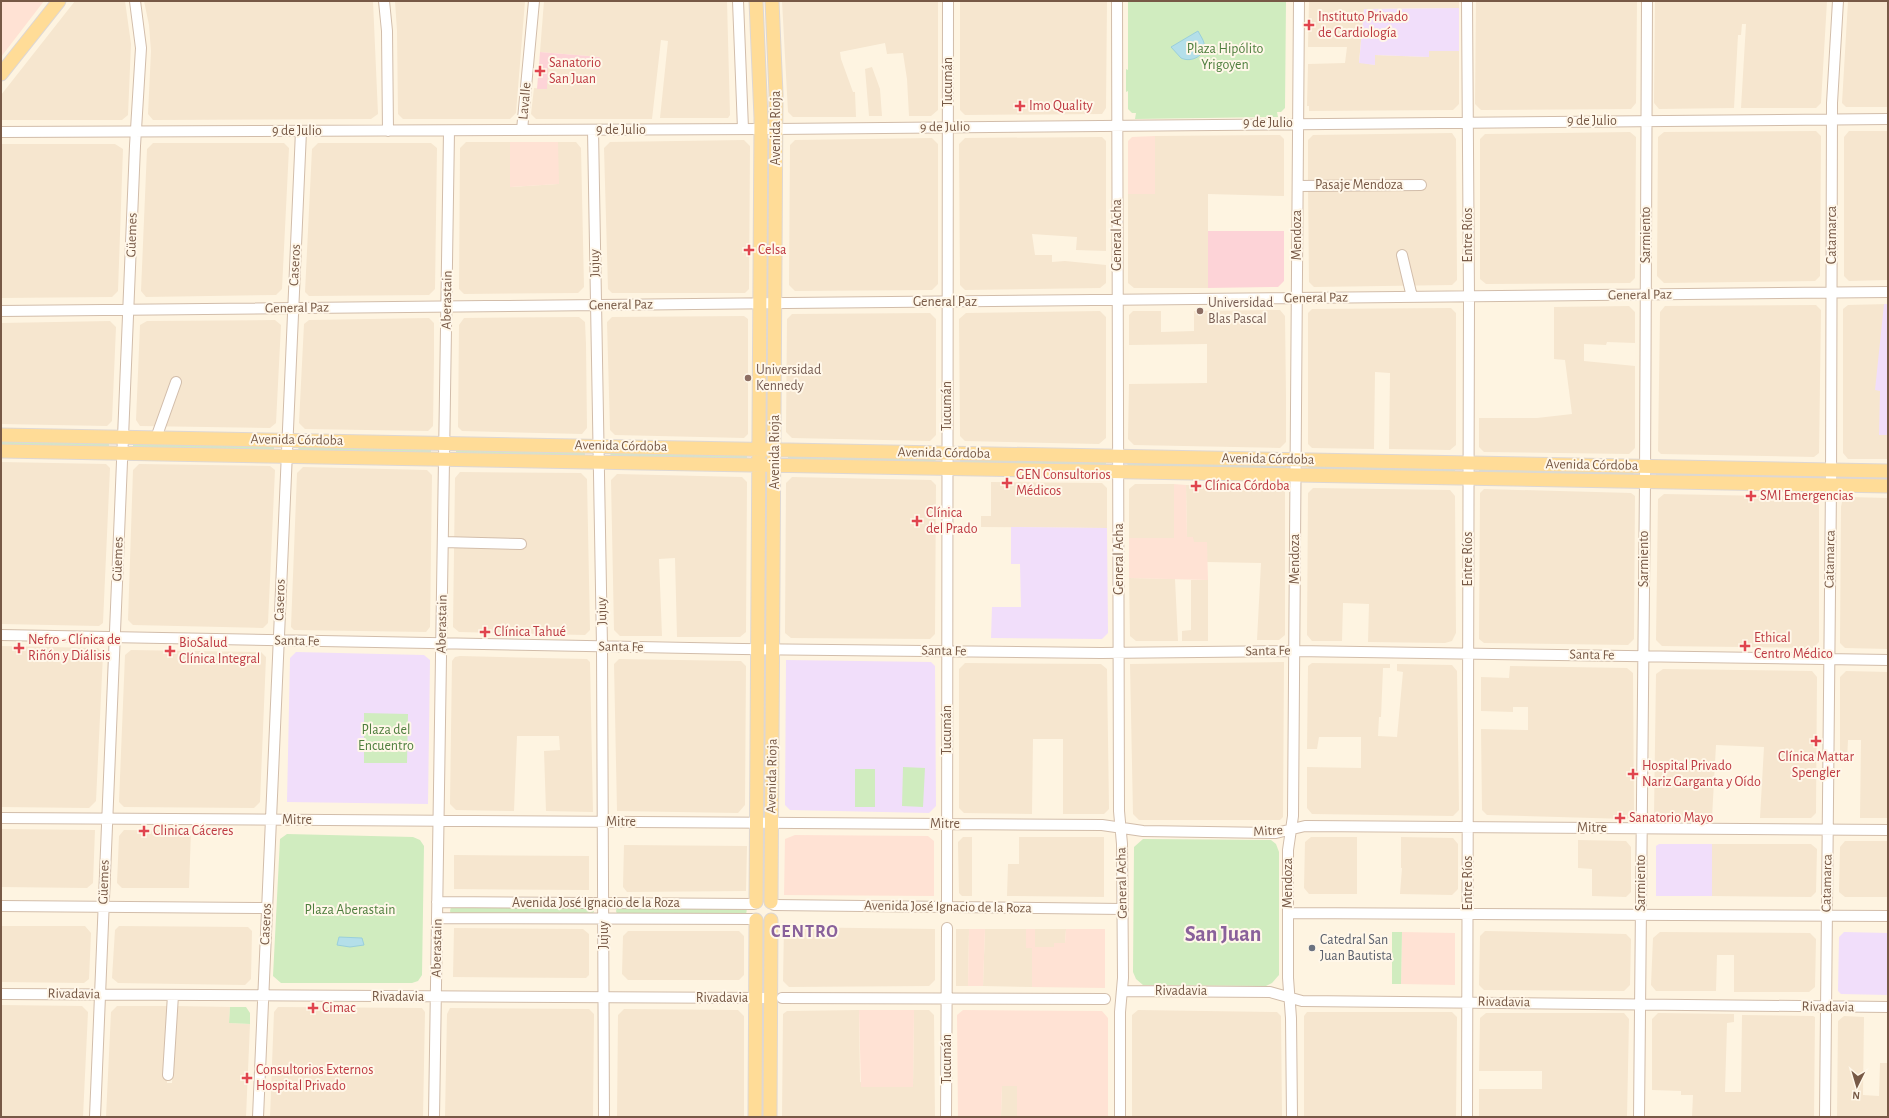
<svg xmlns="http://www.w3.org/2000/svg" width="1889" height="1118" font-family="'Alegreya Sans',sans-serif">
<rect width="100%" height="100%" fill="#fef4e1"/>
<path fill="#f6e6cf" d="M75,1H125L131,44L128,115L122,120H1V95Z
M144,1H373L378,114L371,119L153,120L148,114L151,51L149,25Z
M395,1H525L516,113L510,119H403L398,114L397,31Z
M544,1H727L730,115L728,118H660L668,41L661,40L652,119H536L531,114L534,88L546,89L547,66L599,70L600,57L540,52Z
M782,1H938V110L931,116H909L907,79L903,53L887,54L885,43L840,52L841,59L853,92H855L856,117H793L788,112Z
M960,1H1107L1106,108L1102,114L965,115L960,110Z
M1309,1H1459V8L1364,9L1359,62L1375,65V55L1429,57V51H1459V104L1453,110L1309,111V106H1307L1308,64L1345,63L1347,47H1308Z
M1476,1H1637L1636,103L1631,109L1481,110L1475,104Z
M1655,1H1827L1821,103L1816,108H1741L1746,24H1742L1741,35H1738L1734,108L1659,109L1654,103Z
M1848,1H1888V107H1846L1842,103Z
M872,67L880,89L882,116H869L865,69Z
M1816,131L1821,136L1820,276L1815,281L1664,283L1657,276L1658,137L1664,132Z
M1849,131H1888V280L1849,281L1844,276V137Z
M1630,132L1636,137L1635,278L1630,283L1486,284L1480,279V139L1485,134Z
M1452,133L1456,139L1457,280L1452,285L1314,287L1309,282L1308,188L1425,189L1424,180L1308,183V140L1313,135Z
M1280,135L1284,139V196L1208,194V288H1134L1128,283V194L1155,193V136Z
M1102,137L1106,141V251L1076,250L1077,237L1032,234L1035,255H1052V262L1065,261L1106,265V283L1100,288L965,290L960,285L959,144L965,138Z
M932,138L938,144V284L932,290L795,291L789,285L790,145L795,140Z
M744,140L750,146L749,289L745,293H612L608,289L604,148L610,142Z
M466,142H510L511,187L558,184V142H576L581,148L584,287L578,293L464,294L459,289L460,148Z
M153,143H284L289,148L282,289L276,295L146,297L141,291L147,149Z
M318,143H431L437,148L435,289L429,295L309,296L305,292L312,149Z
M1,144H115L123,149L118,291L112,297L1,298Z
M1888,304V459H1848L1843,453V309L1848,305Z
M1816,305L1821,310L1819,453L1814,457L1661,454L1658,451L1660,312L1665,306Z
M1629,306L1635,312V343L1607,342L1606,345L1584,344V361L1635,366V448L1629,454L1484,452L1479,447V418H1537L1572,414L1565,360L1554,359V307Z
M1451,308L1456,313V445L1450,450L1389,449L1390,373L1375,372L1374,449L1312,448L1308,444V313L1312,309Z
M1280,310L1285,316L1286,397V442L1280,448L1134,445L1128,439L1129,384L1207,383V344L1129,345V315L1133,311H1161V332L1194,331V311Z
M1100,311L1106,317V438L1099,444L965,441L960,436L959,319L966,313Z
M930,313L936,319V435L930,441L792,438L786,432L787,319L792,314Z
M744,316L748,319V434L744,438L615,435L610,430L607,322L612,317Z
M579,317L585,322L586,344L587,428L582,434L462,431L458,427L459,325L464,318Z
M429,318L434,323V357L433,426L428,431L305,429L299,423L304,324L309,320Z
M275,320L281,325L276,423L270,428L140,426L136,420L140,325L147,321Z
M110,321L116,327L112,421L107,426L1,424V323Z
M1,462L106,464L110,468L103,623L99,626L1,624Z
M139,464L270,466L275,470L268,623L263,628L133,625L128,620L133,470Z
M303,467L427,470L432,475L430,627L426,632L294,630L291,627L297,473Z
M460,472L581,473L587,479L590,630L585,635L459,632L453,627L455,478Z
M617,474L742,477L747,482L746,632L740,637H677L675,558L659,559L662,636H620L614,630L611,480Z
M792,477L931,480L936,485L935,634L930,639L791,638L785,633L786,483Z
M991,482L1102,483L1107,488V528L981,527V516H991Z
M1135,484H1174V538H1129V489Z
M1186,485L1281,486L1285,491V635L1279,640H1257L1261,563L1207,562V542H1193L1187,537Z
M1313,488L1450,490L1455,496L1456,633L1452,641L1445,643L1368,642L1369,604L1343,603L1342,641H1312L1307,635L1308,493Z
M1484,489L1631,493L1635,496L1634,639L1628,645L1484,643L1479,639L1480,493Z
M1664,494L1814,497L1819,502V642L1813,648L1662,646L1656,640L1658,499Z
M1848,497L1888,498V649L1845,648L1840,643L1841,507L1842,502Z
M1129,578L1175,579L1178,641H1136L1130,636Z
M1191,580H1208V641H1182V631L1191,630Z
M1,646L98,648L103,654L96,801L89,808L1,807Z
M131,650L261,652L266,657L260,802L254,808L124,807L119,802L125,655Z
M460,656L587,659L590,662L593,812L546,811L544,751L560,750L559,736H517L514,811L456,810L450,804L452,661L455,657Z
M619,659L741,661L746,666L745,805L738,813L617,811L614,664Z
M1284,662L1283,817L1280,820H1139L1133,814L1130,664Z
M965,663L1101,664L1107,669L1109,809L1104,814H1063V739H1033L1032,814L964,813L959,808V669Z
M1312,663L1390,664V668H1383L1381,717H1379L1378,736L1397,737L1403,672L1397,671V664L1452,665L1457,671L1459,810L1453,816L1312,814L1307,808V767L1361,768V737H1319L1317,749H1307L1308,666Z
M1510,666L1627,668L1633,673L1634,813L1627,819L1487,815L1482,810L1481,729L1528,730V707H1513V712L1481,711V677L1509,678Z
M1663,669L1812,671L1817,677L1816,813L1811,818H1760L1764,747L1716,745L1712,818L1659,819L1654,815L1656,674Z
M1846,671L1888,672V818H1860L1861,740H1848L1847,761H1840V677Z
M1,829L95,830L93,883L87,888L1,887Z
M124,830L191,831L189,888H122L117,883L119,836Z
M963,837H972V896H962L959,893L958,842Z
M1019,837H1104V897L1007,896L1008,864H1019Z
M1311,837H1357V894H1309L1304,888L1305,842Z
M1401,837L1453,838L1458,844V889L1452,895L1400,894L1402,868H1401Z
M1578,840L1626,841L1631,847V892L1626,897L1592,896V869L1578,868Z
M1845,841H1888V897H1845L1839,892L1840,847Z
M1712,844H1811L1817,849L1816,892L1811,897L1712,896Z
M624,845L747,846L746,891L627,892L623,887Z
M454,855L589,856V890L454,889Z
M1,926H85L91,933L89,979L84,983L1,982Z
M119,926L248,927L252,931L251,979L245,985L118,983L112,978L115,930Z
M784,927L935,929V980L929,986L789,987L783,981Z
M454,928L583,929L589,934V975L586,978L453,977Z
M956,929H969L968,986H956Z
M985,929H1026V947L1032,948V987L983,986Z
M1035,929H1066L1065,943L1054,947H1035Z
M628,931H739L744,936V975L739,980H628L622,974L623,936Z
M1485,931L1626,934L1631,939L1630,985L1624,991L1484,990L1479,985L1480,936Z
M1660,932L1810,933L1816,939L1815,987L1809,992H1734V955H1717L1716,991H1656L1651,985L1653,938Z
M1,1005L82,1006L88,1012L83,1117H1Z
M117,1006H169L164,1078H167V1083H172L177,1006L230,1007L229,1023L250,1024L246,1117H106L111,1012Z
M278,1007L422,1008L425,1012L423,1117H270L274,1012Z
M450,1008L589,1009L594,1014L593,1117H445L447,1014Z
M624,1009L738,1010L744,1016V1117H617L618,1015Z
M859,1010L860,1082L913,1087L914,1010H929L934,1015L935,1117H782L783,1014L787,1011Z
M1138,1010L1277,1012L1281,1016L1282,1117H1132V1015Z
M1307,1012H1452L1457,1017L1456,1117H1304V1016Z
M1486,1013H1624L1629,1019L1627,1117H1479V1089H1542V1071H1479L1480,1018Z
M1658,1013L1734,1014V1022L1727,1023L1725,1092H1741L1742,1015L1813,1016L1815,1017L1814,1117H1692L1693,1095H1681V1091L1652,1090V1019Z
M1844,1016L1864,1017L1863,1095L1879,1096L1880,1063H1888V1117H1837L1838,1021Z
M1002,1086H1017V1117H1001Z"/>
<path fill="#ffe2d4" d="M1,1H44L1,57Z
M1155,136V194H1128V141L1132,137Z
M510,142H558L559,184L510,187Z
M1174,484L1186,485L1187,537H1193L1194,542H1207L1208,580L1129,578V538H1174Z
M795,835L928,836L934,841V896L784,895L785,839Z
M969,929H985L983,986H968Z
M1026,929H1035V947H1054V943H1065L1066,929H1105V988L1032,987V948H1026Z
M1402,932L1455,933V985L1401,984Z
M859,1010H914L913,1087H861Z
M963,1010L1102,1011L1108,1018V1117H1017V1086H1002L1001,1117H958L957,1015Z"/>
<path fill="#f1defa" d="M1459,8V51H1429V57L1375,55V65L1359,63L1364,9Z
M1884,304H1888V435H1879L1880,391L1875,390Z
M1011,527L1107,528L1108,633L1102,639L991,638L992,607H1021L1020,564H1011Z
M296,652L424,655L430,660L428,804L287,802L290,658Z
M786,660L931,662L935,666L936,806L929,813L790,810L785,805Z
M1659,844H1712V896H1656V846Z
M1844,932L1888,933V995L1841,994L1838,991L1839,937Z"/>
<path fill="#fdd3d7" d="M540,52L600,57L599,70L548,66L547,89H537Z
M1208,231H1284V281L1278,287L1208,288Z"/>
<path fill="#d0ecbf" d="M1128,1H1286L1285,108L1281,112H1277L1278,117L1135,119L1136,113H1132L1128,109V91L1126,92V69L1128,70Z
M1,439L109,442V447L1,446Z
M133,444L274,446V450L133,448Z
M298,447L431,449V453L299,451Z
M456,449L585,452V457L456,454Z
M610,453L747,455V459L611,457Z
M788,456L936,459L935,463L788,461Z
M960,459L1106,461V465L960,463Z
M1127,462L1286,465V469L1128,467Z
M1309,465L1455,468V472L1308,469Z
M1479,468L1633,471L1634,475L1479,472Z
M1656,472L1818,476V479L1656,476Z
M364,713L408,714L407,763H364Z
M903,767L925,768L923,807L902,806Z
M855,769H875V807H855Z
M287,834L413,837L420,840L424,846L422,975L418,981L412,983H281L273,976L280,839Z
M1143,839L1271,840L1276,844L1279,852V975L1272,983L1266,986L1143,985L1136,979L1133,972L1134,847Z
M451,907L592,908L594,911L593,914H451L450,911Z
M617,908H747L746,915L617,914L616,911Z
M1392,932H1402L1401,984H1392Z
M230,1007H246L250,1013V1024L229,1023Z
M763,1010L765,1011L766,1117H759L761,1011Z"/>
<path fill="#b4dfe9" stroke="#9acfdb" d="M1198,31C1200,35 1203,39 1204,43C1206,56 1191,63 1181,58L1171,47Z
M339,937L362,938L364,945L350,947L337,945Z"/>
<g fill="none" stroke-linecap="round" stroke-linejoin="round">
<g stroke="#d2bdaa" stroke-width="12">
<path id="minor" d="M384,1L387,31L388,131
M738,1L743,129
M1117,1L1119,811L1122,844L1123,978L1120,1012V1117
M1467,1L1469,297L1467,1117
M522,130L534,1
M593,130L602,646L604,1117
M1,132L776,129L1888,119
M1298,186L1421,185
M1402,255L1412,297
M1,311L1888,292
M156,438L176,382
M443,542L521,544
M1,635L742,649L1101,653L1295,651L1888,660
M1,818L1102,825L1143,831L1276,833L1305,826L1888,830
M437,902L754,904
M774,905L1123,909
M1,906L267,908
M947,907L948,1
M1288,913L1888,916
M437,918L755,919
M1122,991L1270,992L1302,1001L1888,1007
M1,994L771,998
M782,998L1105,999
M168,1075L173,995
M95,1117L135,146L141,48L135,1
M258,1117L301,131
M434,1117L449,131
M946,1117L947,928
M1292,1117L1291,1018L1288,978V850L1293,816L1299,1
M1639,1117L1645,482L1647,1
M1825,1117L1831,485L1832,103L1838,1"/>
</g>
<g stroke="#ded7d3" stroke-width="15">
<path id="major" d="M1,74L59,1
M1,435L1888,471
M1,451L1888,486
M756,902L761,118L756,1
M771,902L776,94L772,1
M755,1117L756,920
M770,1117L771,920"/>
</g>
<use href="#minor" stroke="#fff" stroke-width="10"/>
<use href="#major" stroke="#ffdc97" stroke-width="13"/>
</g>
<g fill="#e0444e" stroke="#fff7e9" stroke-width="1.5">
<path d="M1307 19h4v4h4v4h-4v4h-4v-4h-4v-4h4z"/>
<path d="M538 65h4v4h4v4h-4v4h-4v-4h-4v-4h4z"/>
<path d="M1018 100h4v4h4v4h-4v4h-4v-4h-4v-4h4z"/>
<path d="M747 244h4v4h4v4h-4v4h-4v-4h-4v-4h4z"/>
<path d="M1005 477h4v4h4v4h-4v4h-4v-4h-4v-4h4z"/>
<path d="M1194 480h4v4h4v4h-4v4h-4v-4h-4v-4h4z"/>
<path d="M1749 490h4v4h4v4h-4v4h-4v-4h-4v-4h4z"/>
<path d="M915 515h4v4h4v4h-4v4h-4v-4h-4v-4h4z"/>
<path d="M483 626h4v4h4v4h-4v4h-4v-4h-4v-4h4z"/>
<path d="M1743 640h4v4h4v4h-4v4h-4v-4h-4v-4h4z"/>
<path d="M17 642h4v4h4v4h-4v4h-4v-4h-4v-4h4z"/>
<path d="M168 645h4v4h4v4h-4v4h-4v-4h-4v-4h4z"/>
<path d="M1814 735h4v4h4v4h-4v4h-4v-4h-4v-4h4z"/>
<path d="M1631 768h4v4h4v4h-4v4h-4v-4h-4v-4h4z"/>
<path d="M1618 812h4v4h4v4h-4v4h-4v-4h-4v-4h4z"/>
<path d="M142 825h4v4h4v4h-4v4h-4v-4h-4v-4h4z"/>
<path d="M311 1002h4v4h4v4h-4v4h-4v-4h-4v-4h4z"/>
<path d="M245 1072h4v4h4v4h-4v4h-4v-4h-4v-4h4z"/>
</g>
<g fill="#8d6e63" stroke="#fff7e9" stroke-width="1.5">
<circle cx="1200" cy="311" r="4"/>
<circle cx="748" cy="378" r="4"/>
</g>
<circle fill="#6b7280" stroke="#fff7e9" stroke-width="1.5" cx="1312" cy="948" r="4"/>
<g text-anchor="middle" dominant-baseline="central" stroke-width="4" stroke-linejoin="round" paint-order="stroke">
<g font-size="14" fill="#be3a42" stroke="#fff7e9" text-anchor="start">
<text x="1318" y="17">Instituto Privado<tspan x="1318" dy="16">de Cardiología</tspan></text>
<text x="549" y="63">Sanatorio<tspan x="549" dy="16">San Juan</tspan></text>
<text x="1029" y="106">Imo Quality</text>
<text x="758" y="250">Celsa</text>
<text x="1016" y="475">GEN Consultorios<tspan x="1016" dy="16">Médicos</tspan></text>
<text x="1205" y="486">Clínica Córdoba</text>
<text x="1760" y="496">SMI Emergencias</text>
<text x="926" y="513">Clínica<tspan x="926" dy="16">del Prado</tspan></text>
<text x="494" y="632">Clínica Tahué</text>
<text x="1754" y="638">Ethical<tspan x="1754" dy="16">Centro Médico</tspan></text>
<text x="28" y="640">Nefro - Clínica de<tspan x="28" dy="16">Riñón y Diálisis</tspan></text>
<text x="179" y="643">BioSalud<tspan x="179" dy="16">Clínica Integral</tspan></text>
<text x="1816" y="757" text-anchor="middle">Clínica Mattar<tspan x="1816" dy="16">Spengler</tspan></text>
<text x="1642" y="766">Hospital Privado<tspan x="1642" dy="16">Nariz Garganta y Oído</tspan></text>
<text x="1629" y="818">Sanatorio Mayo</text>
<text x="153" y="831">Clinica Cáceres</text>
<text x="322" y="1008">Cimac</text>
<text x="256" y="1070">Consultorios Externos<tspan x="256" dy="16">Hospital Privado</tspan></text>
</g>
<g font-size="14" fill="#4e7e3d" stroke="#fff7e9">
<text x="1225" y="49">Plaza Hipólito<tspan x="1225" dy="16">Yrigoyen</tspan></text>
<text x="386" y="730">Plaza del<tspan x="386" dy="16">Encuentro</tspan></text>
<text x="350" y="910">Plaza Aberastain</text>
</g>
<g font-size="14" fill="#775946" stroke="#fff7e9">
<text transform="translate(948 82) rotate(-90)">Tucumán</text>
<text transform="translate(525 101) rotate(-85)">Lavalle</text>
<text x="1592" y="121">9 de Julio</text>
<text x="1268" y="123">9 de Julio</text>
<text transform="translate(945 127) rotate(-1)">9 de Julio</text>
<text transform="translate(776 128) rotate(-90)">Avenida Rioja</text>
<text x="621" y="130">9 de Julio</text>
<text x="297" y="131">9 de Julio</text>
<text x="1359" y="185">Pasaje Mendoza</text>
<text transform="translate(132 235) rotate(-88)">Güemes</text>
<text transform="translate(1117 235) rotate(-90)">General Acha</text>
<text transform="translate(1297 235) rotate(-90)">Mendoza</text>
<text transform="translate(1468 235) rotate(-90)">Entre Ríos</text>
<text transform="translate(1646 235) rotate(-90)">Sarmiento</text>
<text transform="translate(1832 235) rotate(-90)">Catamarca</text>
<text transform="translate(595 263) rotate(-91)">Jujuy</text>
<text transform="translate(295 265) rotate(-87)">Caseros</text>
<text transform="translate(1640 295) rotate(-1)">General Paz</text>
<text transform="translate(1316 298) rotate(-1)">General Paz</text>
<text transform="translate(447 300) rotate(-89)">Aberastain</text>
<text x="945" y="302">General Paz</text>
<text transform="translate(621 305) rotate(-1)">General Paz</text>
<text transform="translate(297 308) rotate(-1)">General Paz</text>
<text transform="translate(947 406) rotate(-90)">Tucumán</text>
<text transform="translate(297 440) rotate(1)">Avenida Córdoba</text>
<text transform="translate(621 446) rotate(1)">Avenida Córdoba</text>
<text transform="translate(775 452) rotate(-90)">Avenida Rioja</text>
<text transform="translate(944 453) rotate(1)">Avenida Córdoba</text>
<text transform="translate(1268 459) rotate(1)">Avenida Córdoba</text>
<text transform="translate(1592 465) rotate(1)">Avenida Córdoba</text>
<text transform="translate(118 559) rotate(-88)">Güemes</text>
<text transform="translate(1119 559) rotate(-90)">General Acha</text>
<text transform="translate(1295 559) rotate(-90)">Mendoza</text>
<text transform="translate(1468 559) rotate(-90)">Entre Ríos</text>
<text transform="translate(1644 559) rotate(-90)">Sarmiento</text>
<text transform="translate(1830 559) rotate(-89)">Catamarca</text>
<text transform="translate(280 600) rotate(-88)">Caseros</text>
<text transform="translate(602 611) rotate(-91)">Jujuy</text>
<text transform="translate(442 624) rotate(-89)">Aberastain</text>
<text transform="translate(297 641) rotate(1)">Santa Fe</text>
<text transform="translate(621 647) rotate(1)">Santa Fe</text>
<text transform="translate(944 651) rotate(1)">Santa Fe</text>
<text transform="translate(1268 651) rotate(-1)">Santa Fe</text>
<text transform="translate(1592 655) rotate(1)">Santa Fe</text>
<text transform="translate(947 730) rotate(-90)">Tucumán</text>
<text transform="translate(772 776) rotate(-89)">Avenida Rioja</text>
<text x="297" y="820">Mitre</text>
<text x="621" y="822">Mitre</text>
<text x="945" y="824">Mitre</text>
<text x="1592" y="828">Mitre</text>
<text transform="translate(1268 831) rotate(-4)">Mitre</text>
<text transform="translate(104 882) rotate(-88)">Güemes</text>
<text transform="translate(1122 883) rotate(-91)">General Acha</text>
<text transform="translate(1288 883) rotate(-90)">Mendoza</text>
<text transform="translate(1468 883) rotate(-90)">Entre Ríos</text>
<text transform="translate(1641 883) rotate(-90)">Sarmiento</text>
<text transform="translate(1827 883) rotate(-89)">Catamarca</text>
<text x="596" y="903">Avenida José Ignacio de la Roza</text>
<text transform="translate(948 907) rotate(1)">Avenida José Ignacio de la Roza</text>
<text transform="translate(266 924) rotate(-87)">Caseros</text>
<text transform="translate(604 935) rotate(-90)">Jujuy</text>
<text transform="translate(437 948) rotate(-89)">Aberastain</text>
<text x="1181" y="991">Rivadavia</text>
<text transform="translate(74 994) rotate(1)">Rivadavia</text>
<text x="398" y="997">Rivadavia</text>
<text x="722" y="998">Rivadavia</text>
<text transform="translate(1504 1002) rotate(1)">Rivadavia</text>
<text transform="translate(1828 1007) rotate(1)">Rivadavia</text>
<text transform="translate(947 1059) rotate(-90)">Tucumán</text>
</g>
<g font-size="14" fill="#785e54" stroke="#fff7e9" text-anchor="start">
<text x="1208" y="303">Universidad<tspan x="1208" dy="16">Blas Pascal</tspan></text>
<text x="756" y="370">Universidad<tspan x="756" dy="16">Kennedy</tspan></text>
</g>
<g font-size="14" fill="#5b616d" stroke="#fff7e9" text-anchor="start">
<text x="1320" y="940">Catedral San<tspan x="1320" dy="16">Juan Bautista</tspan></text>
</g>
<g font-size="18" font-weight="bold" letter-spacing="1" fill="#89619b" stroke="#fff7e9">
<text x="805" y="932">CENTRO</text>
</g>
<g font-size="22" font-weight="bold" fill="#89619b" stroke="#fff7e9">
<text x="1223" y="934">San Juan</text>
</g>
</g>
<rect width="1889" height="1118" fill="none" stroke="#775946" stroke-width="4"/>
<g transform="translate(1857 1086) rotate(185)" stroke="#fff7e9" stroke-width="3" paint-order="stroke">
<path d="M0-3L7 15L0 10L-7 15Z" fill="#775946"/>
<text y="-6" font-size="11" font-weight="bold" text-anchor="middle" fill="#775946">N</text>
</g>
</svg>
